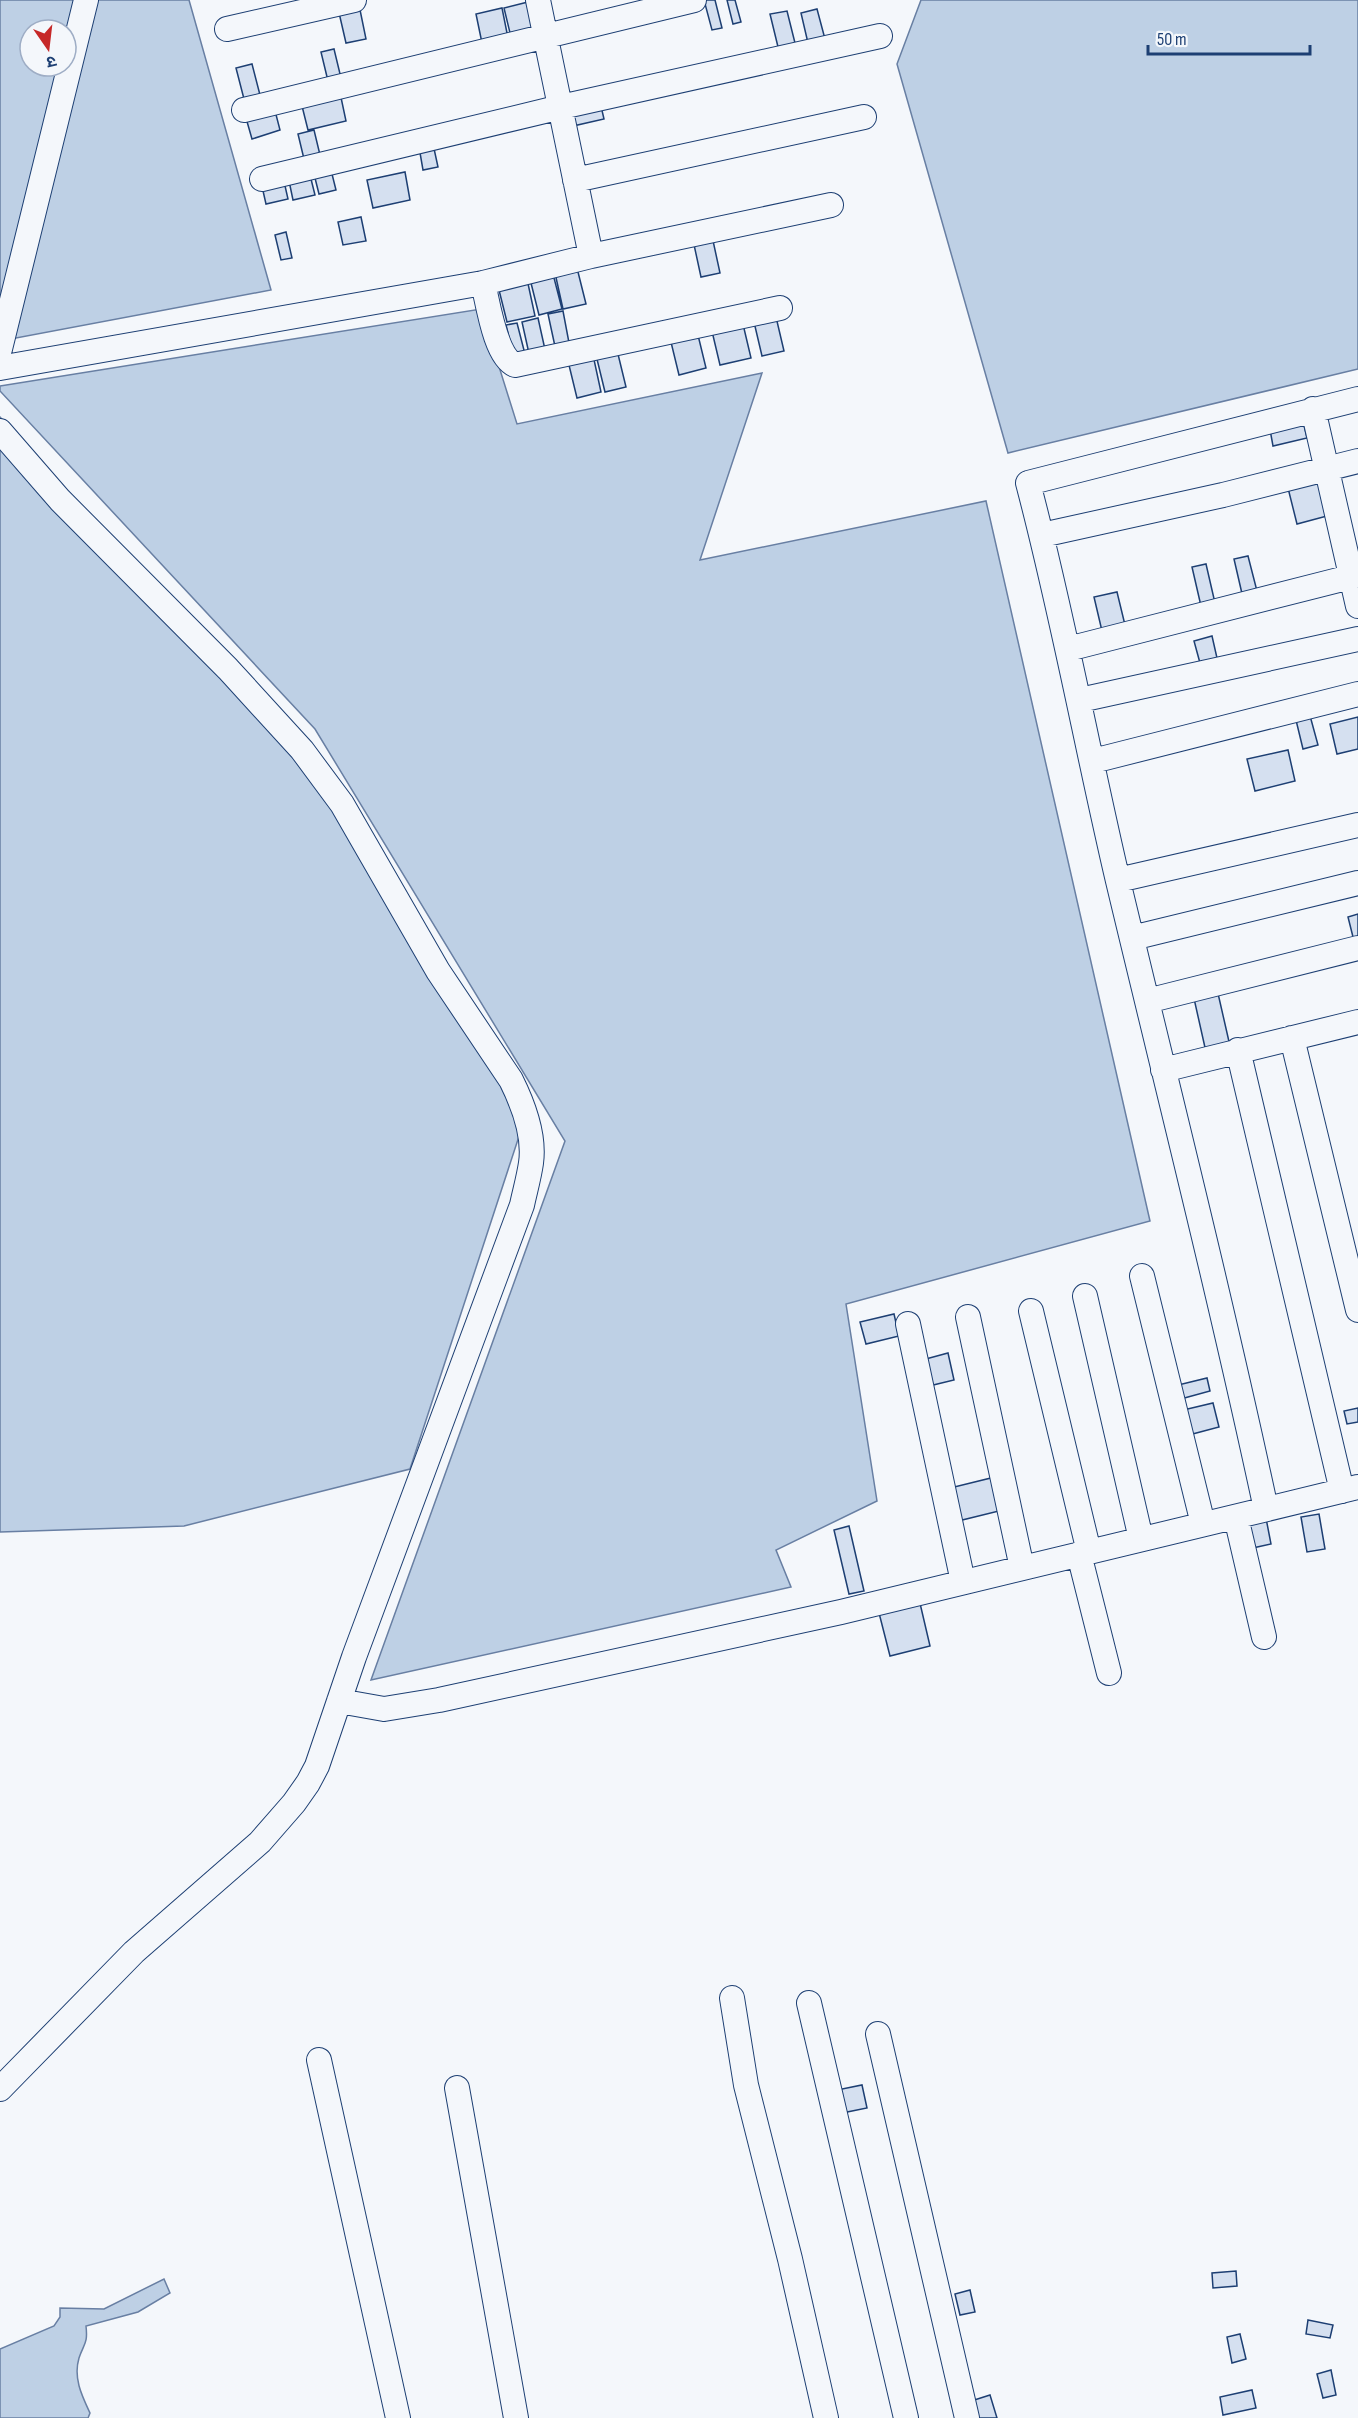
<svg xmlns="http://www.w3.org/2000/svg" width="1358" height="2418" font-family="'Sofia Sans Condensed','Noto Sans Devanagari',sans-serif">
<rect width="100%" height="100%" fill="#f4f7fb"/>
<path fill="#bed0e5" stroke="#687fa3" stroke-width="1.5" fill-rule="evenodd" d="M0,0H189L271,290L0,341ZM30,30H66V66H30Z
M921,0H1358V369L1008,453L897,64Z
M481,309L517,424L762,373L700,560L986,501L1150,1221L846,1304L877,1501L776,1550L791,1587L371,1680L565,1141L315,729L0,391V386Z
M0,417L302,750L525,1118L410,1469L184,1526L0,1532Z
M164,2279L170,2293L138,2312L86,2326C88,2344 84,2343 79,2358C73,2378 82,2396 90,2413L88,2418H0V2349L54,2326L60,2317V2308L104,2309Z"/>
<path fill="#d5e0f0" stroke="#1d3f73" stroke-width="1.5" d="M358,0L366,39L346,43L337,4Z
M704,0H715L722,28L712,30Z
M727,0H735L741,22L733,24Z
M532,1L539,31L511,37L504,8Z
M502,8L508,38L482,43L476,14Z
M817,9L825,39L808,43L801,13Z
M787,11L796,47L779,51L770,14Z
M334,49L341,78L328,81L321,52Z
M252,64L260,95L244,99L236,68Z
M339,88L346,121L308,130L300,98Z
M600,102L604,119L573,126L569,109Z
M273,103L280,130L252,139L244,111Z
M314,130L320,155L304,159L298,134Z
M433,144L438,167L423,170L419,147Z
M330,166L336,190L319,194L313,170Z
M309,171L315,195L293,200L288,176Z
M405,172L410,200L373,208L367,180Z
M283,177L288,199L266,204L261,182Z
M361,217L366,241L343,245L338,222Z
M286,232L292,258L281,260L275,235Z
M712,236L720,273L701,277L693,240Z
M577,268L586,304L563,309L555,273Z
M553,274L562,309L539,315L530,279Z
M527,279L535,316L507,322L498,286Z
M563,311L570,348L556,351L548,314Z
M776,317L784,351L762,356L754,322Z
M538,318L546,354L530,358L522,322Z
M742,320L751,358L720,365L711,327Z
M517,323L526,358L515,361L506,325Z
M697,331L706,368L679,375L670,338Z
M617,350L626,387L605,392L596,355Z
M593,355L601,392L577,398L568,361Z
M1302,417L1307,438L1273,446L1269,424Z
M1318,481L1327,516L1297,524L1288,488Z
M1248,556L1258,595L1243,598L1234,559Z
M1206,564L1215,603L1201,606L1192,567Z
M1117,592L1125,625L1102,631L1094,597Z
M1212,636L1217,658L1200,663L1194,641Z
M1309,712L1318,745L1303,749L1295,716Z
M1358,717V749L1337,754L1330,724Z
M1288,750L1295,781L1255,791L1247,759Z
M1358,914V940L1354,941L1348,917Z
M1217,989L1230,1046L1206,1052L1193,994Z
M894,1314L899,1336L866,1344L860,1322Z
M948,1353L954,1380L929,1386L922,1360Z
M1207,1378L1210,1391L1177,1400L1174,1386Z
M1213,1403L1219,1427L1185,1436L1179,1411Z
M1358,1408V1422L1347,1424L1344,1411Z
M995,1477L1003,1510L954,1522L946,1489Z
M1265,1513L1271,1544L1248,1549L1241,1518Z
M1319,1514L1325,1549L1307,1552L1301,1517Z
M849,1526L864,1591L849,1594L834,1530Z
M919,1599L930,1646L890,1656L878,1609Z
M862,2085L867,2108L842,2113L837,2090Z
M1236,2271L1237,2286L1213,2288L1212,2273Z
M970,2290L975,2312L960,2315L955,2294Z
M1308,2320L1333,2325L1330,2338L1306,2334Z
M1240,2334L1246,2359L1232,2363L1227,2337Z
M1331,2370L1336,2395L1323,2398L1317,2374Z
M1252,2390L1256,2408L1223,2415L1220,2397Z
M990,2395L997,2418H972L968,2402Z"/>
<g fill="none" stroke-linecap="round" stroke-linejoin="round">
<g stroke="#1d3f73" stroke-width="26">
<path id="minor" d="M538,0L591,256
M227,29L354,0
M244,110L694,0
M262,179L561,107L880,36
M575,180L864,117
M483,283C488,303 495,356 515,365L780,308
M0,349L86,0
M0,368L483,283L591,256L831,205
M1313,409L1358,606
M0,431L60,500L228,669L302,750L342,804L438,971L511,1080C523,1104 535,1135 531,1163C529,1177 525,1191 522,1205L354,1657L317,1766L308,1783L294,1803L260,1842L134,1952L0,2089
M1042,535L1223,495L1358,461
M1068,649L1358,575
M1080,700L1358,639
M1093,761L1358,694
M1118,880L1358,825
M1132,938L1358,883
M1147,1001L1358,948
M1292,1038L1358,1310
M1238,1050L1342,1491
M1163,1070L1358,1022
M1142,1276L1203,1524
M1085,1296L1141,1539
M1031,1311L1089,1552
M968,1317L1022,1568
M908,1324L963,1582
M1266,1509C1221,1299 1168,1090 1118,881C1087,749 1063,615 1028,483L1358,399
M1236,1517L1264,1637
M1079,1554L1109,1673
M339,1701L384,1709L439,1700L841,1612L1358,1487
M732,1998L746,2085L790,2259L826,2418
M809,2003L906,2418
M878,2034L967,2418
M319,2060L398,2418
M457,2088L516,2418"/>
</g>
<use href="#minor" stroke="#f4f7fb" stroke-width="24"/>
</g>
<g transform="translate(48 48) rotate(166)"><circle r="28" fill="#f4f7fb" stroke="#9eadc5" stroke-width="1.5"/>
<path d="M0-4.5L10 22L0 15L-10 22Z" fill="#c62828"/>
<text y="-9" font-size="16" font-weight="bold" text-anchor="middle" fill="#1d3f73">उ</text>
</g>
<path d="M1148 45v9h162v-9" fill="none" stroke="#1d3f73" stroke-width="3"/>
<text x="1157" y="45" font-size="18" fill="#1d3f73" stroke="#f4f7fb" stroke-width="4.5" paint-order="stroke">50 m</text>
</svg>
